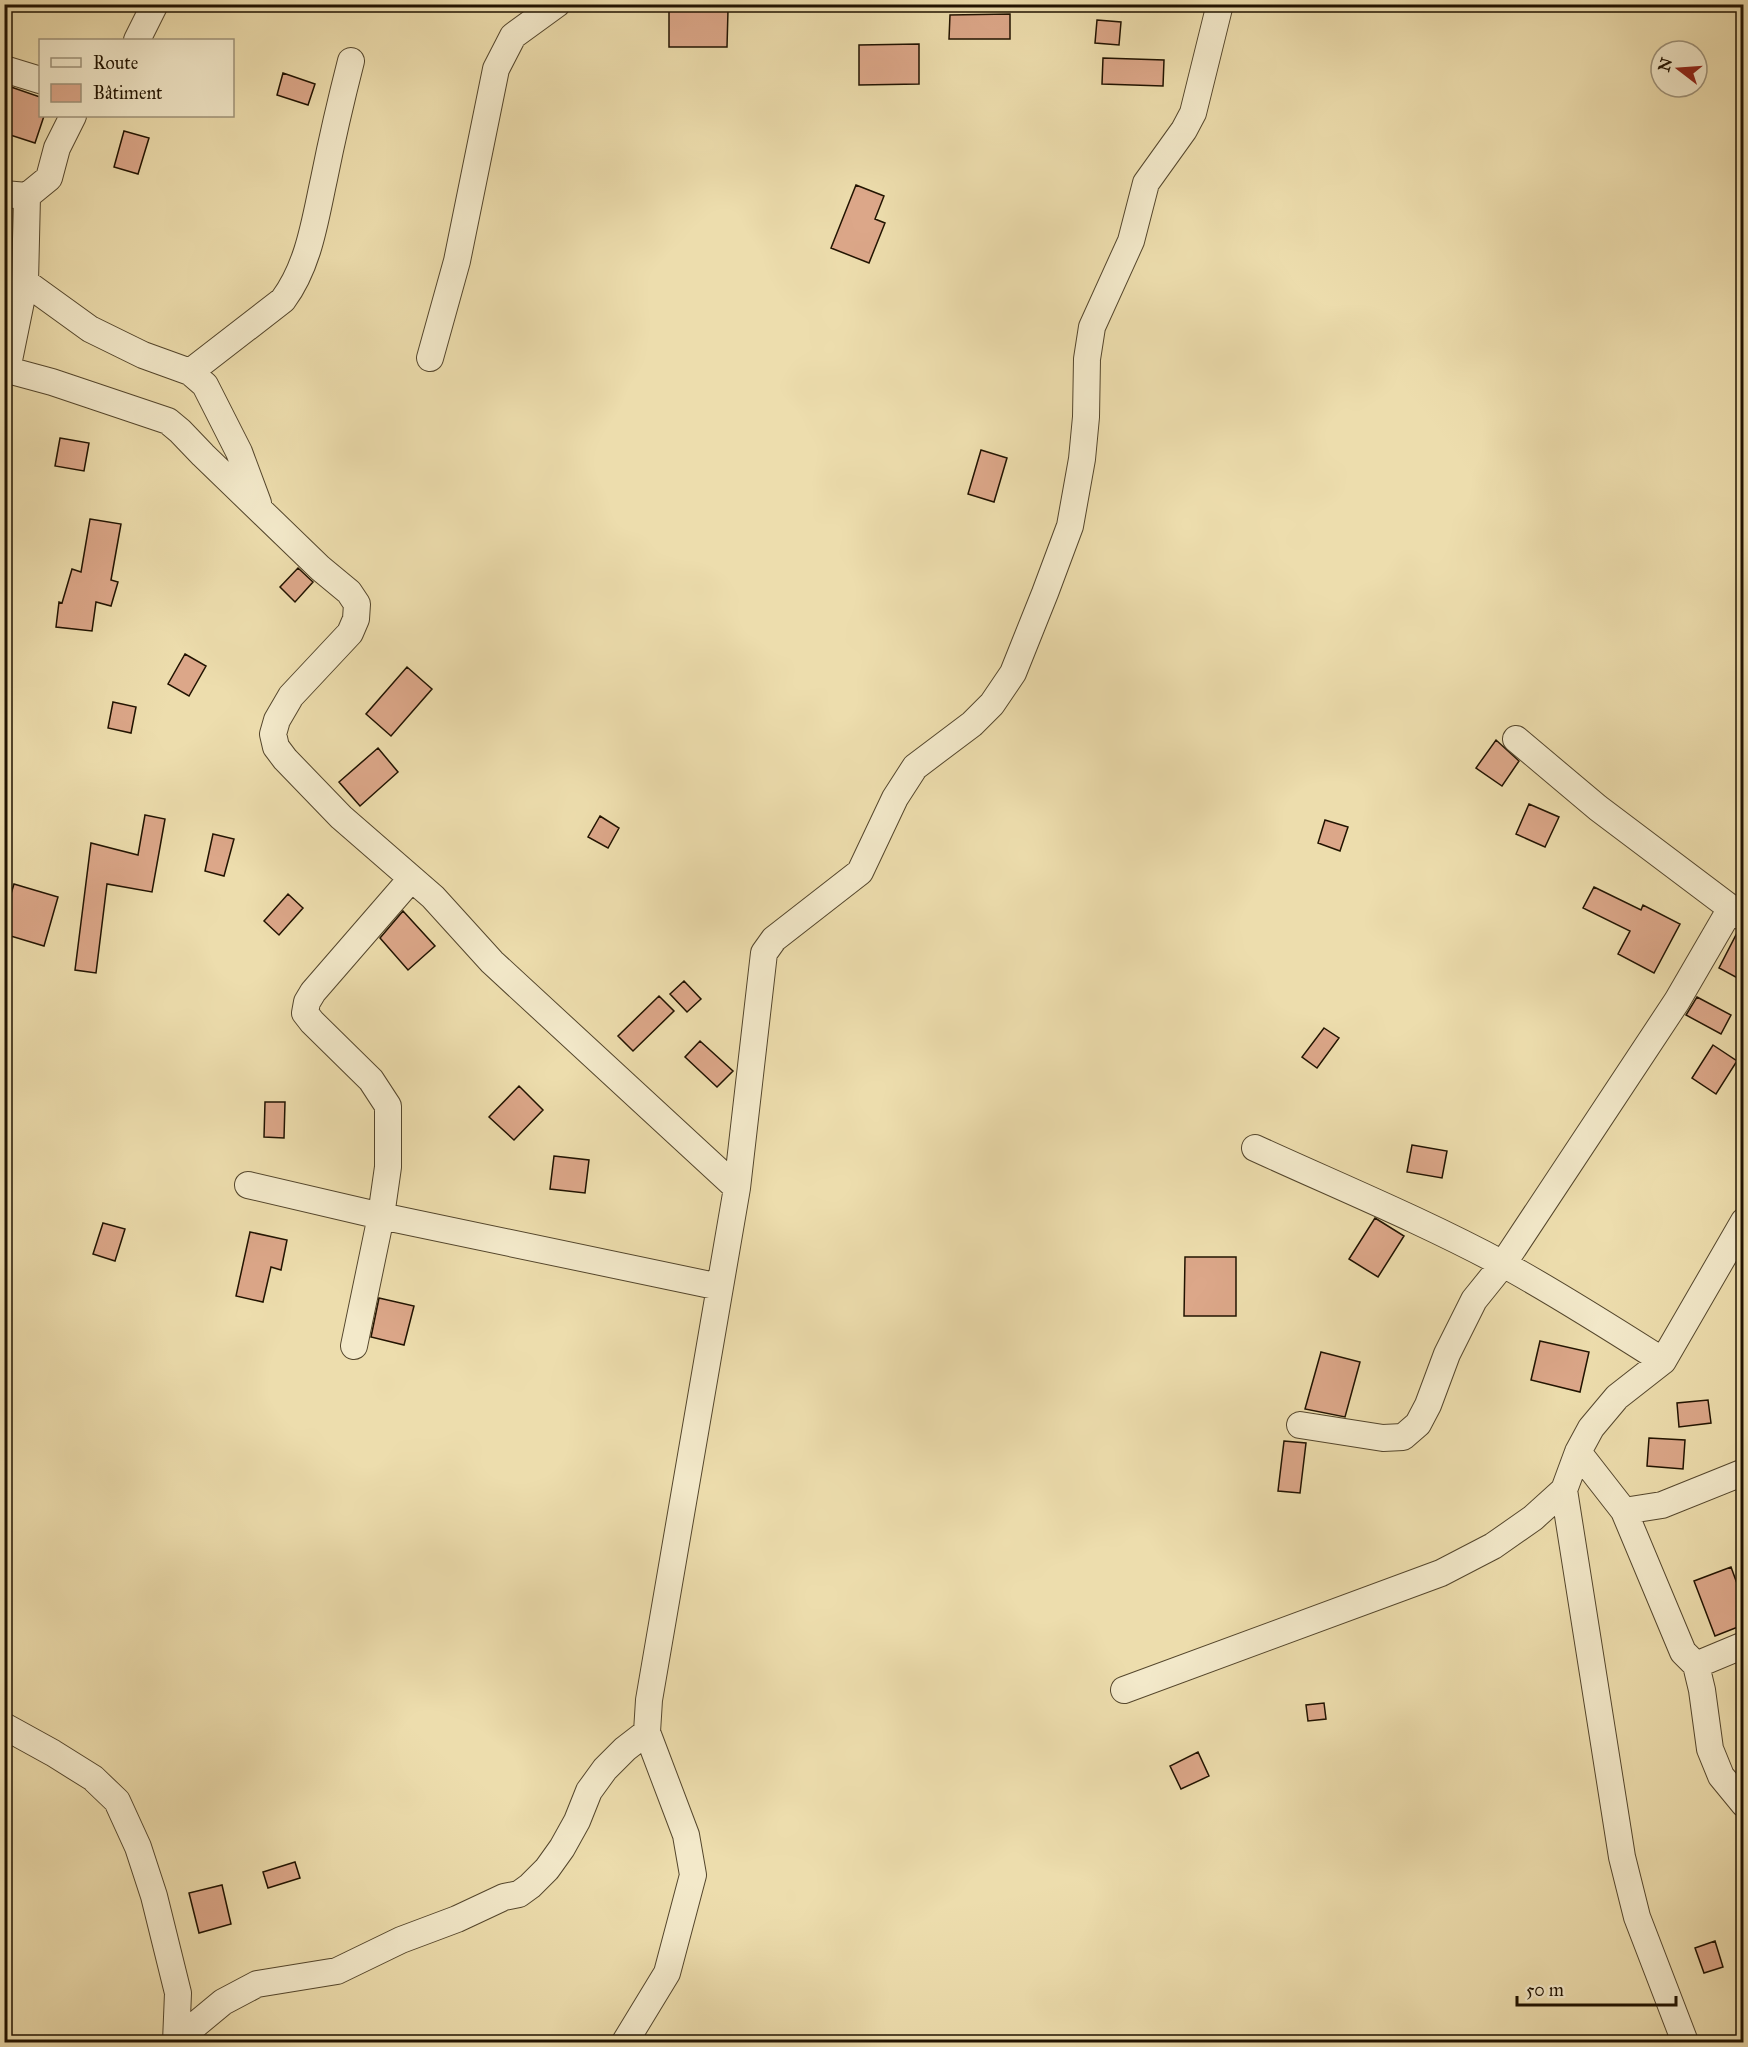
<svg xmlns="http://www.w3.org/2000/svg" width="1748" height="2047" font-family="'IM FELL Great Primer',serif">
<rect width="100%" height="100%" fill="#edddad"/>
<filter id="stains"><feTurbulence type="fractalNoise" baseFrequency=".00333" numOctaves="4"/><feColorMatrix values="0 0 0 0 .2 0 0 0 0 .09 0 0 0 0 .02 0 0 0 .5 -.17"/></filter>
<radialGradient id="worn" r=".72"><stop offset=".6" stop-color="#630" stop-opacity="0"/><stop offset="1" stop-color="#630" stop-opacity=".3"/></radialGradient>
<path fill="#dca789" stroke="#211301" stroke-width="1.5" d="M669,10H728L727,47H669Z
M1010,14V39H949L950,15Z
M1097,20L1121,22L1119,45L1095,43Z
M919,44V84L859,85V45Z
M1103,58L1164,60L1163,86L1102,84Z
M283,73L315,84L308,105L277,95Z
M11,87L40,97V116H44L35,143L4,133V108Z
M124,131L149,138L138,174L114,167Z
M856,185L884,196L875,219L885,223L869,263L831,248Z
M60,438L89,443L84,471L55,466Z
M981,450L1007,458L994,502L968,494Z
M90,519L121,524L111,580L118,582L111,606L96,602L92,631L56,627L59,602L62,603L72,569L81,572Z
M298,568L313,582L295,602L280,587Z
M185,654L206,666L189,696L168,684Z
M407,667L432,689L391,736L366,714Z
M113,702L136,707L131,733L108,728Z
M1496,740L1519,761L1502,786L1476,768Z
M378,748L398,772L360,806L339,782Z
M1529,804L1559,817L1545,847L1516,834Z
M145,815L165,819L152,892L107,884L96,973L75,970L91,843L138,855Z
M600,816L619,828L608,848L588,837Z
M1325,820L1348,827L1340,851L1318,843Z
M213,834L234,839L224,876L205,871Z
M14,884L58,897L44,946L4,934V917Z
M1594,887L1641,910L1643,905L1680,924L1654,973L1618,954L1630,931L1583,908Z
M288,894L303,908L279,935L264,921Z
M403,911L435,946L408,970L380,938Z
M1738,931L1743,933V981L1719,968Z
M684,981L701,999L687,1012L670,994Z
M659,996L674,1011L633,1051L618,1036Z
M1697,997L1731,1015L1721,1034L1686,1015Z
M1324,1028L1339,1038L1317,1068L1302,1057Z
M700,1041L733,1071L717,1087L685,1057Z
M1713,1045L1737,1061L1716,1094L1692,1078Z
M519,1086L543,1110L514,1140L489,1117Z
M265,1102H285L284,1138L264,1137Z
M1412,1145L1447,1151L1442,1178L1407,1172Z
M554,1156L589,1160L585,1193L550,1189Z
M1375,1218L1404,1236L1378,1277L1349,1259Z
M103,1223L125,1229L115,1261L93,1254Z
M250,1232L287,1240L281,1270L271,1267L263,1302L236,1296Z
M1185,1257H1236V1316H1184Z
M379,1298L414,1306L404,1345L371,1337Z
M1540,1341L1589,1352L1580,1392L1531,1380Z
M1321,1352L1360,1362L1345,1417L1305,1409Z
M1708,1400L1711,1423L1679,1427L1677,1403Z
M1649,1438L1685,1440L1683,1469L1647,1466Z
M1284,1441L1306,1443L1300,1493L1278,1491Z
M1731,1567L1743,1600V1625L1715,1636L1694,1581Z
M1324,1703L1326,1719L1308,1721L1306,1705Z
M1198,1752L1209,1776L1181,1789L1170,1766Z
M295,1862L300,1878L268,1888L263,1872Z
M222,1885L231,1924L199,1933L189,1893Z
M1715,1941L1723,1967L1704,1973L1695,1948Z"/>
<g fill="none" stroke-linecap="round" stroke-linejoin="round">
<g stroke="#54462c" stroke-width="28">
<path id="minor" d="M137,40L155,4
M4,69L40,80
M4,194L27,196L49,178L57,148L73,116
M27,196L25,282L90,329L143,355L190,372L205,385L239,452L258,503
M430,358L457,261L496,69L513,36L557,4
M4,369L52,382L168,421L180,431L203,455L320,568L349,592L357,604L356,619L350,633L291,696L277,720L273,734L276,747L285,759L341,817L433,897L492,962L737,1188
M7,370L25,282
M190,372L283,300C309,265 315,220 324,179C332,139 341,100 351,61
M1516,739L1598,808L1744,918
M1255,1148C1338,1186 1423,1221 1503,1264C1558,1294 1611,1328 1663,1361
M248,1185L381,1216L720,1287
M354,1346L381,1216L388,1167V1106L371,1080L312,1022L305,1013L307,1002L313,992L411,879
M1300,1425L1383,1438L1403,1437L1418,1424L1428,1405L1447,1354L1474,1300L1503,1264L1677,1001L1731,908
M1578,1452L1624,1511L1683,1652L1696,1665L1702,1690L1710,1749L1721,1776L1744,1804
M1564,1490L1622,1857L1637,1917L1685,2042
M1624,1511L1662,1505L1744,1472
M1696,1665L1744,1645
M1124,1690L1441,1573L1493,1546L1533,1518L1564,1490L1578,1452L1591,1428L1617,1397L1663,1361L1744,1221
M4,1726L53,1753L93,1778L117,1801L138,1847L154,1896L178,1993L176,2042
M182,2042L194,2026L223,2002L257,1984L337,1971L401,1940L457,1919L504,1897L519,1894L530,1886L547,1869L562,1848L577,1821L589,1791L605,1769L625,1749L647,1732
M625,2042L667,1973L693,1875L686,1835L647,1732L649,1700L737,1188L764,953L774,939L860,872L895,798L915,767L972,724L992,704L1013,673L1045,593L1070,526L1082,459L1086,417L1087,359L1092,327L1131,241L1146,183L1184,130L1193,113L1220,4"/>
</g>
<use href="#minor" stroke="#f3e9ca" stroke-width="26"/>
</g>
<rect width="1748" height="2047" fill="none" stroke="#edddad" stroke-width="24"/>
<rect x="6" y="6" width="1736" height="2035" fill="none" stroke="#211301" stroke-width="3"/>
<rect x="12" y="12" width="1724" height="2023" fill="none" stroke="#211301" stroke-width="1.5"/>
<rect x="39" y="39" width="195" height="78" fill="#f3e9ca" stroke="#9f937a" stroke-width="1.5"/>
<rect x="51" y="58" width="30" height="9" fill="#f3e9ca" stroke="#9f937a" stroke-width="1.5"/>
<text x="93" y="69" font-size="18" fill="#211301">Route</text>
<rect x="51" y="84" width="30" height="18" fill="#dca789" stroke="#9f937a" stroke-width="1.5"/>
<text x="93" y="99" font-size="18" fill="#211301">Bâtiment</text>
<g transform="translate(1679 69) rotate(287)"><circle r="28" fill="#f3e9ca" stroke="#9f937a" stroke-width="1.5"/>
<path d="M0-4.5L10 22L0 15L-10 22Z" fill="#8f2418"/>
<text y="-9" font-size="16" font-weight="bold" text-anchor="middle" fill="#211301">N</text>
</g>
<path d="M1517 1996v9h159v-9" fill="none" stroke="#211301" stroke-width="3"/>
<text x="1526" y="1996" font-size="18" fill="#211301" stroke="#f3e9ca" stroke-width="4.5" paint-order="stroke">50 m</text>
<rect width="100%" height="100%" filter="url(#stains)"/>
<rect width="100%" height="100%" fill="url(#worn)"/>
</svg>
